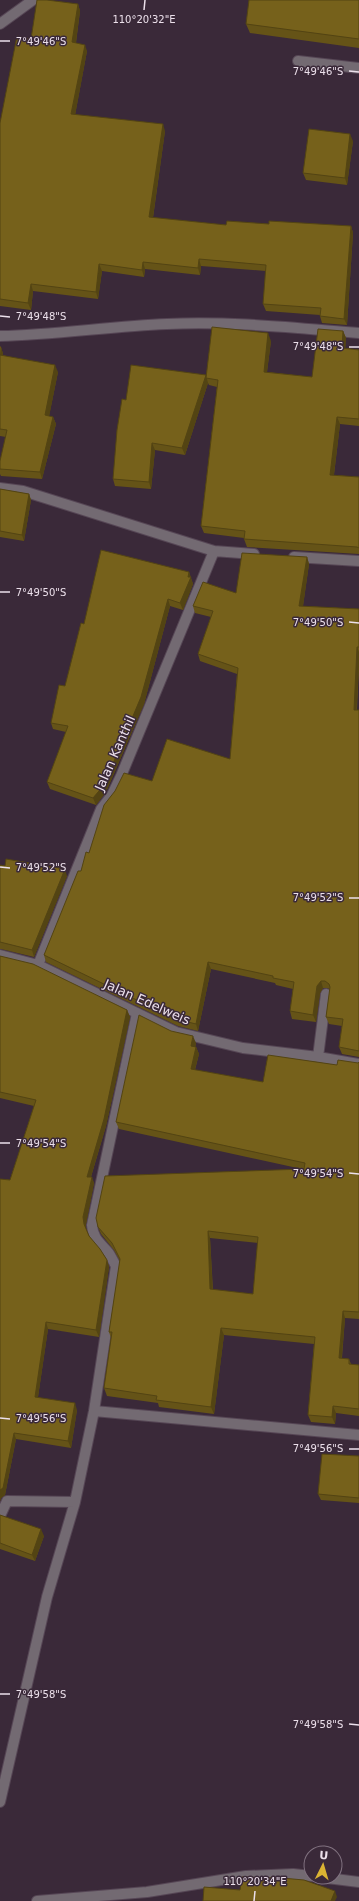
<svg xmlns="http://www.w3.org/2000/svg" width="359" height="1901" font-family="'DejaVu Sans',sans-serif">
<rect width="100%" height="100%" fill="#3a2939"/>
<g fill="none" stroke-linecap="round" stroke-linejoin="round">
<g stroke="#564655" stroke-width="12">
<path id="minor" d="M0,24L33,0
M298,61L359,68
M0,336C56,335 111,326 167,324C231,321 295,328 359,333
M0,488L23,491L214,551L254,554
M294,557L359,561
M0,955L38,965L176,1032L243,1048L318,1057L359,1064
M38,965L101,809L112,795L121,776L214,551
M318,1057L326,994
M94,1411L359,1435
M0,1516L7,1501L75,1502
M0,1802L47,1597L75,1502L94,1411L116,1266C113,1261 111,1256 108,1252C99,1242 93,1238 92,1225L137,1013
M319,1877L359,1882
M37,1901L147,1892L246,1876L293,1874L311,1876"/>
</g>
<use href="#minor" stroke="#736a72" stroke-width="10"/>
</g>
<path fill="#655317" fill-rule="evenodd" d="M359,0V48L250,33L246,24Z
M78,4L80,11L76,43L87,51L75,115L165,131L153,218L226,225L269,224L351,226L353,233L347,325L322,323L320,316V315L266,311L263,304L266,271L201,266L200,275L145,269L144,277L102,271L98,299L33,291L31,310L0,306V123L31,39Z
M353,141L347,185L306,180L303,173Z
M343,331L346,338L345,348L359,350V426L340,424L334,475L359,477V554L247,547L244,539V538L204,533L201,526L217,387L209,385L208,383L185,455L155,450L151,489L115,486L113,479L126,400L206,375L271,341L267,372L312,377Z
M0,346L1,347L3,354V355L58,372L49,416L53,417L56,424L42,479L1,476L0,474V461L6,437L0,436Z
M0,489L29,494L31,500L24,541L0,537Z
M307,557L309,564L303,606L359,609V666L357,710H359V1057L342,1054L339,1047L342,1026L329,1024L326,1017L330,989L327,988H323L320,993L316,1022L292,1019L290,1011L293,989L276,985L275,983L211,969L198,1031L178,1026L46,962L44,955L89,853L152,781L230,759L237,674L200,661L198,654L211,617L195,613L193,606L236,593Z
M189,572L193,584L183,610L170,606L144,704L106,792L96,805L50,789L47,782L66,732L53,729L51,723L65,686L84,624Z
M0,865L67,876L34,957L1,949H0Z
M0,956L127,1010L130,1017L106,1126L91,1177L94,1183L86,1224V1230L89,1236L107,1260L109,1267L99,1337L48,1329L38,1397L77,1410L71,1448L16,1439L5,1495L1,1498L0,1501V1179L10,1180L34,1106L0,1098Z
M196,1043L195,1047H196L199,1054L195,1070L263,1082L337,1065L358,1063L359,1062V1319L345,1318L342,1358L349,1359L351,1364L359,1365V1416L336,1413L335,1424L311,1422L308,1415L314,1344L224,1335L214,1414L159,1407L158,1403L107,1396L104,1388L111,1338L109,1332L120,1261L114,1250L101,1234L98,1227L302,1169L119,1129L116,1122ZM210,1238L258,1243L253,1294L213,1290Z
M359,1456V1503L321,1500L318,1494Z
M0,1515L44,1536L35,1561L0,1549Z"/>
<path fill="#534413" d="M78,4L80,11L75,49L72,42Z
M85,45L87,51L74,121L71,114Z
M163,124L165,131L152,224L149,217Z
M350,134L353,141L347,185L345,178Z
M351,226L353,233L347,325L344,319Z
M199,259L201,266L200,275L198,268Z
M143,262L145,269L144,277L142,270Z
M99,264L102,271L98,299L96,292Z
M31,284L33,291L31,310L28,303Z
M343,331L346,338L345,355L342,348Z
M268,333L271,341L266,379L264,372Z
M1,347L3,354L2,362L0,355Z
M55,365L58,372L48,422L45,415Z
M206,375L208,383L185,455L182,448Z
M53,417L56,424L42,479L40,472Z
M337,417L340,424L333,482L330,475Z
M152,443L155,450L151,489L149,482Z
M29,494L31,500L24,541L22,535Z
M307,557L309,564L302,613L299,606Z
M189,572L193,584L183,610L180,603Z
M168,599L170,606L144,704L106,792L96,805L93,798Z
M357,647L359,652V666L356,717L354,710Z
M65,869L67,876L34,957L32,950Z
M208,962L211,969L198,1031L196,1024Z
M321,981L323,988L320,993L316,1022L313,1015L317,986Z
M127,1010L130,1017L106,1126L89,1183L87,1177Z
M193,1036L196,1043L194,1053L191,1046Z
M196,1047L199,1054L193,1076L191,1069Z
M92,1177L94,1183L86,1224V1231L84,1224L83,1217Z
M208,1231L210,1238L213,1296L210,1289Z
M107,1260L109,1267L99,1337L96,1330Z
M343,1311L345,1318L341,1365L339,1358Z
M46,1322L48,1329L37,1404L35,1397Z
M221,1328L224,1335L214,1414L211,1407Z
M75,1403L77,1410L71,1448L68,1441Z
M333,1406L336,1413L335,1424L332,1417Z
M14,1433L16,1439L5,1495L1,1498L0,1501V1490Z
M41,1529L44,1536L35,1561L32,1555Z
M335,1891L337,1897L335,1901H331Z"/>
<path fill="#76611b" stroke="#534413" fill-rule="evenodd" d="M37,0H47L78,4L72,42L85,45L71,114L163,124L149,217L226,225L227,221L269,224V221L351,226L344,319L320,316L321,308L263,304L266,265L199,259L198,268L143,262L142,270L99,264L96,292L31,284L28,303L0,299V123L17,36L31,39Z
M249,0H359V39L246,24Z
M309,129L350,134L345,178L303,173Z
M212,327L268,333L264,372L312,377L318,329L343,331L342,348L359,350V419L337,417L330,475L359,477V548L357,547L244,539L245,531L201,526L218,380L206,378Z
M0,355L55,365L45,415L53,417L40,472L0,469V461L7,430L0,429Z
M131,365L206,375L182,448L152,443L149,482L113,479L117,430L122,399L126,400Z
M0,489L29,494L22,535L0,531Z
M101,550L189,572L188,577H191L180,603L168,599L141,697L104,785L93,798L47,782L68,726L51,723L59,685L65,686L81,623L84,624Z
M242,553L307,557L299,606L359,609V647H357L354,710H359V1051L339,1047L343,1019L326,1017L330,987L329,984L325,981H321L317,986L313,1015L290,1011L294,982L273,978V976L208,962L196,1024L176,1019L44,955L78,871H81L86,852L89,853L104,805L115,791L124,773L152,781L167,739L230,759L238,668L198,654L213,611L193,606L203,582L236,593Z
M6,859L65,869L32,950L0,942V865L5,866Z
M0,956L33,964L127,1010L104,1119L87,1177H92L83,1217L84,1224L89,1236L100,1249L107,1260L96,1330L46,1322L35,1397L75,1403L68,1441L14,1433L3,1488L0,1490V1179L10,1180L36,1100L0,1092Z
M139,1015L171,1031L193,1036L191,1046L196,1047L191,1069L263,1082L268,1055L337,1065L338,1060L358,1063L359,1062V1312L343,1311L339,1358L349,1359V1364L359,1365V1409L333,1406L332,1417L308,1415L315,1337L221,1328L211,1407L156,1400L157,1396L104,1388L112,1332H109L120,1259L112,1243L98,1227L96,1218L105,1176L304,1169L305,1163L116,1122ZM208,1231L258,1237L253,1294L210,1289Z
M322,1454L359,1456V1498L318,1494Z
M0,1515L41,1529L32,1555L0,1543Z
M242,1877H244L271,1878V1877L304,1880L335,1891L331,1901H203L204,1887L240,1890Z"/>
<path fill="none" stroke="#ece0eb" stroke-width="1.5" d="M144,10L145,0M0,41H10M349,71L359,72M0,316L10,317M349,347H359M0,592H10M349,622L359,623M0,867L10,868M349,898H359M0,1143H10M349,1173L359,1174M0,1418L10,1419M349,1449H359M0,1694H10M349,1724L359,1725M254,1901L255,1891"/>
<g text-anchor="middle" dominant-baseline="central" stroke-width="3" stroke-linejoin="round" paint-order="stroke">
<g font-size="13" fill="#ece0eb" stroke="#3a2939">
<text transform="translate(115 753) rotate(-66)">Jalan Kanthil</text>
<text transform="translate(147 1002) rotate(24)">Jalan Edelweis</text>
</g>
</g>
<g font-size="10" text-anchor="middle" fill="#ece0eb" stroke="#3a2939" stroke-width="3" stroke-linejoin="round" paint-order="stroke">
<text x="144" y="23">110°20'32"E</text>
<text x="41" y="45">7°49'46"S</text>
<text x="318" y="75">7°49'46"S</text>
<text x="41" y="320">7°49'48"S</text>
<text x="318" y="350">7°49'48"S</text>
<text x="41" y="596">7°49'50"S</text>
<text x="318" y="626">7°49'50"S</text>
<text x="41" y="871">7°49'52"S</text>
<text x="318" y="901">7°49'52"S</text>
<text x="41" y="1147">7°49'54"S</text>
<text x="318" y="1177">7°49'54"S</text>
<text x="41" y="1422">7°49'56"S</text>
<text x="318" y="1452">7°49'56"S</text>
<text x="41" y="1698">7°49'58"S</text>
<text x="318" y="1728">7°49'58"S</text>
<text x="255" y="1885">110°20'34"E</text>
</g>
<g transform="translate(323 1865) rotate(5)"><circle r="19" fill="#3a2939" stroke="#817280"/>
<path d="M0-3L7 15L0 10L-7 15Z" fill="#dab333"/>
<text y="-6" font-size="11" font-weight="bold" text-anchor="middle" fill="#ece0eb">U</text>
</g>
</svg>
